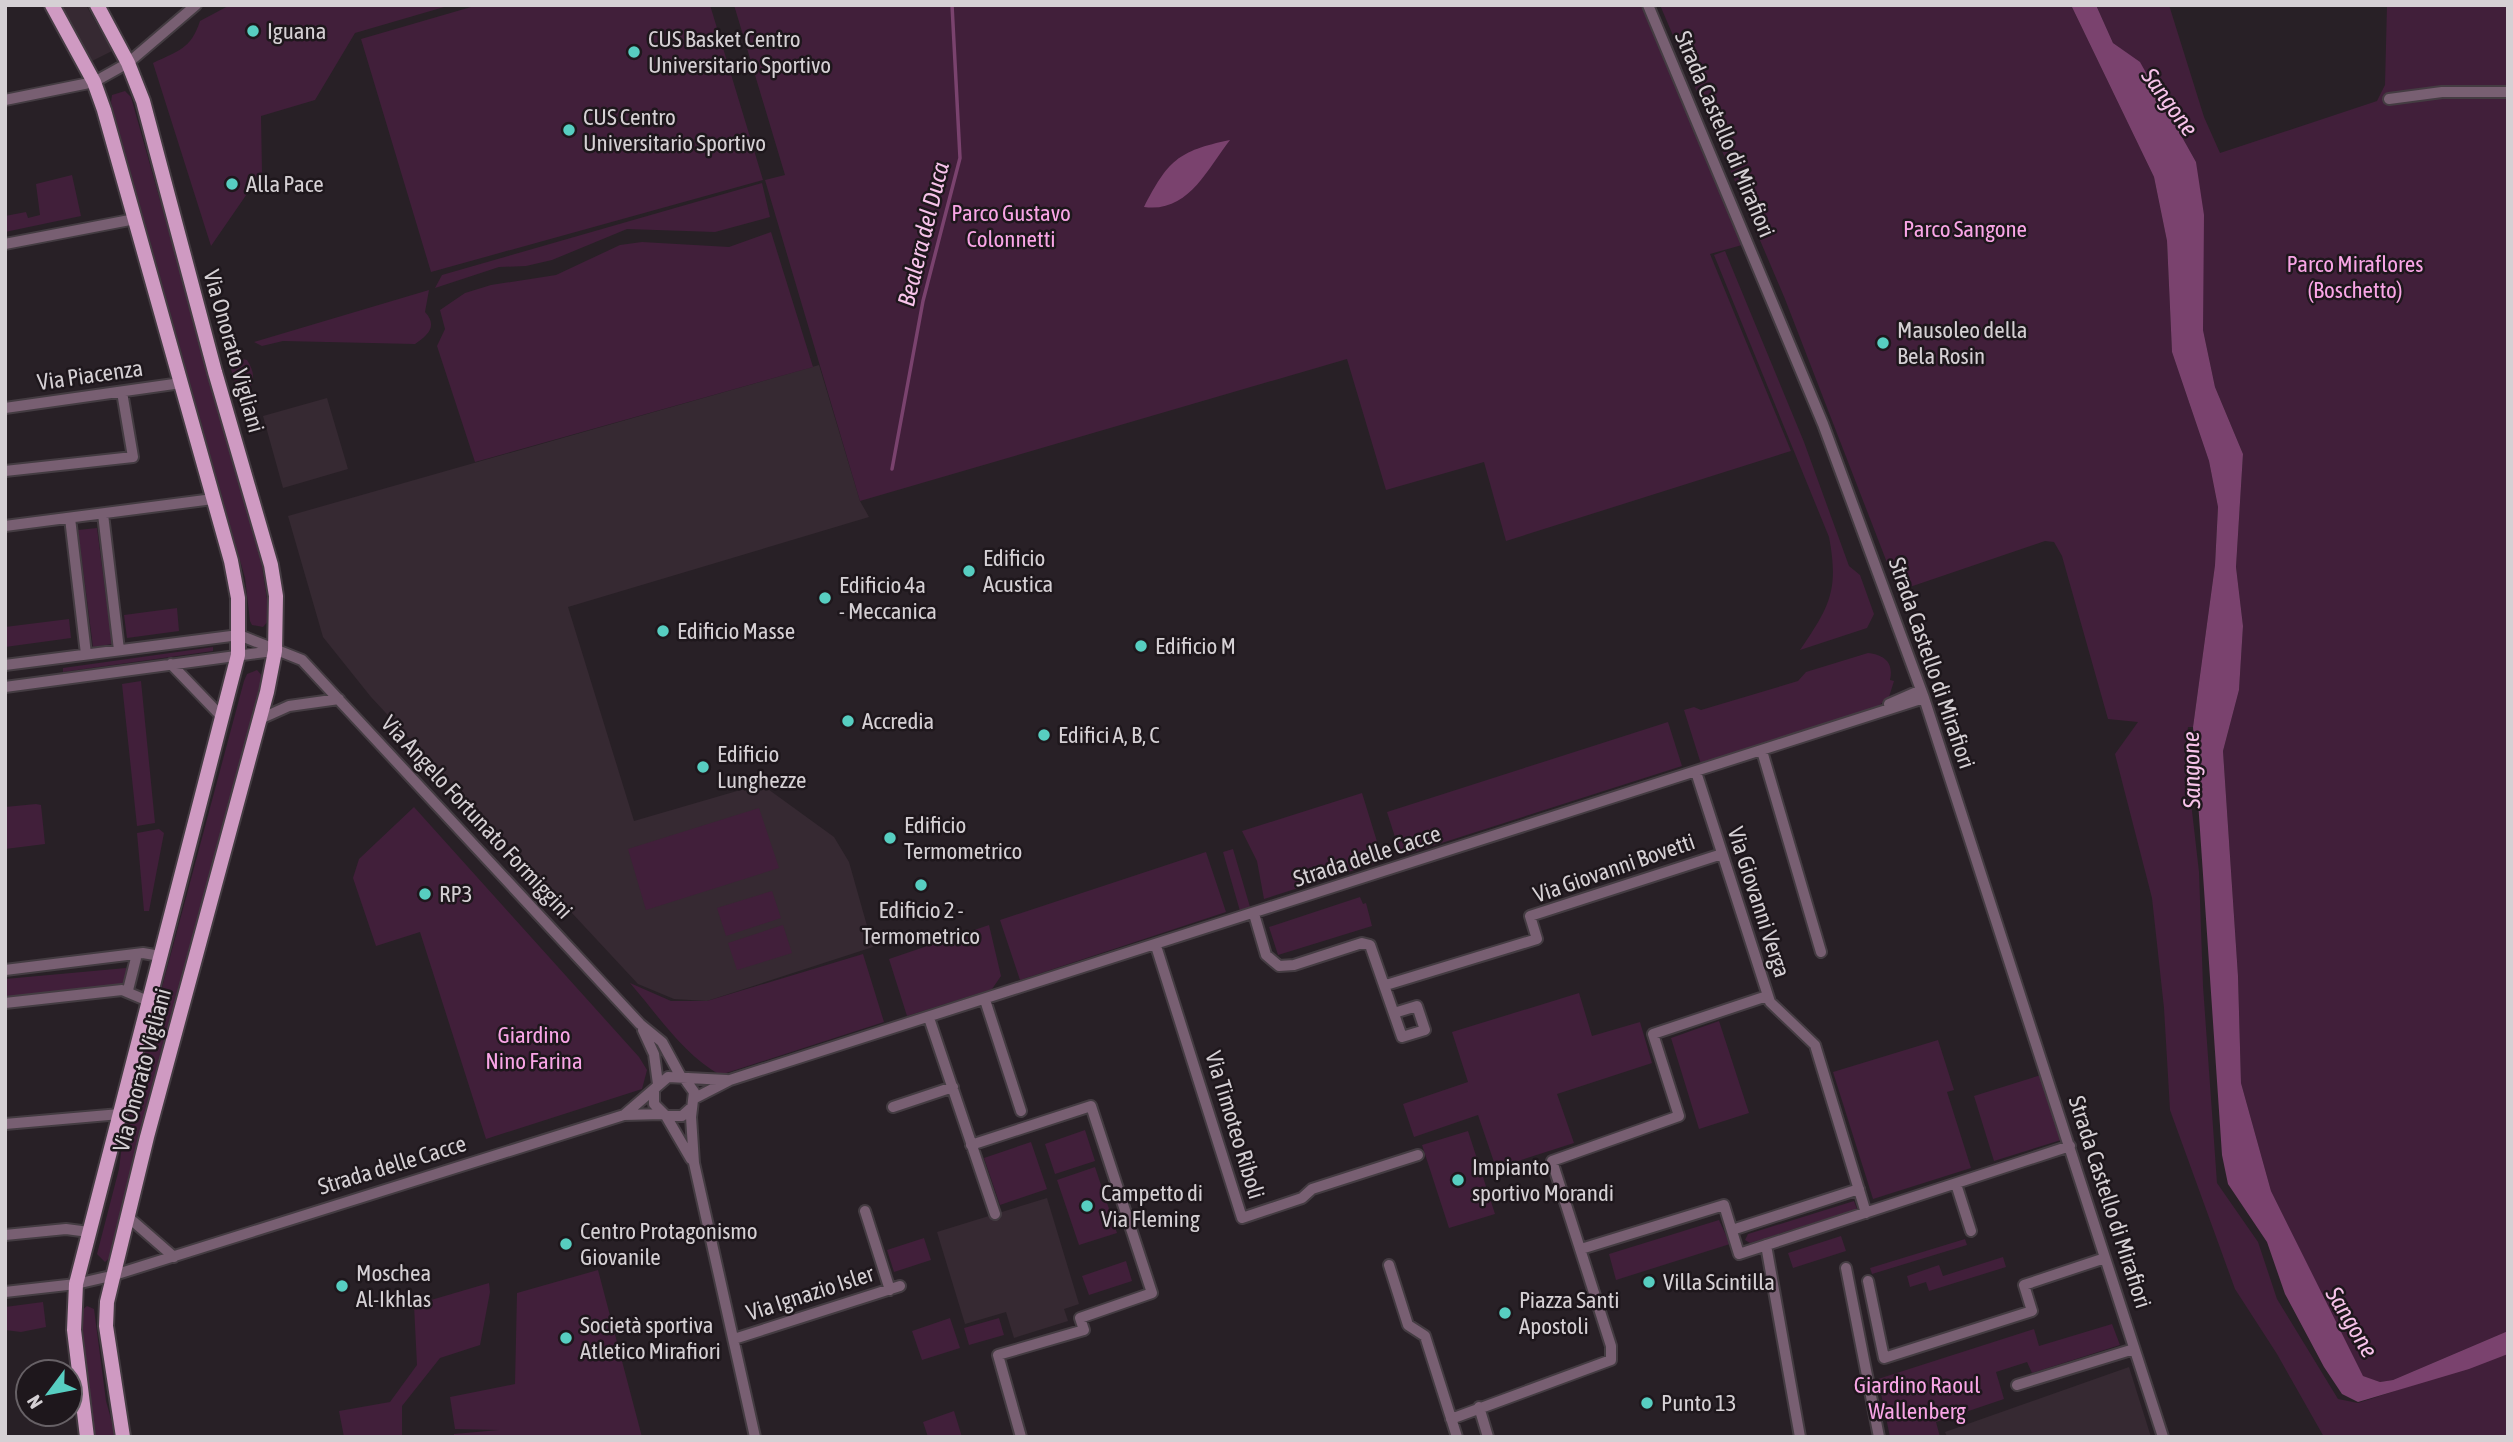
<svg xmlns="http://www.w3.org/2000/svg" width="2513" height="1442" font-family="'Asap Condensed',sans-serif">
<rect width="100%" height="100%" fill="#282026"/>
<path fill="#362932" d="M61,5H86L112,51L92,61Z
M819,365L860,501L869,517L568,607L634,821L761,784L834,837L849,862L873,947L707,1001L674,999L638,984L371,697L323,637L288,516Z
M327,398L348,469L283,488L263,416Z
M1047,1198L1079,1304L1064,1309L1068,1321L1014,1338L1006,1312L965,1324L937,1232Z
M2129,1367L2151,1437H1947L1945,1432Z"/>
<path fill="#411f3a" d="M230,5H451L355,33L315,100L261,116L262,172L211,246L153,63C178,51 191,49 200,21Z
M478,5H710L763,180L431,272L361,39Z
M734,5H1641L1742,245L1710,254L1791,451L1506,541L1484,462L1386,490L1347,359L860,501L765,180L785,175Z
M1660,5H2071L2154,177L2167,241L2172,352L2209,461L2218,507L2215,565L2193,727H2188L2185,750L2199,872L2203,986L2217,1183L2258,1242L2277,1299L2338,1399L2358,1403L2508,1354V1437H2324L2277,1354L2235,1289L2170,1110L2164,1008L2152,898L2115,754L2138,722L2108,719L2062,556L2054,542L2045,541L1898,591L1785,299Z
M2096,5H2169L2204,117L2220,153L2377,101L2385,85L2387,5H2508V1331L2393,1380L2380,1382L2362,1376L2271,1191L2241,1083L2238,976L2223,751L2239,690L2243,626L2236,567L2243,454L2215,387L2203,330L2196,162L2140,63L2113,43Z
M125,91L131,97L261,560L270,619L263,627L252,625L250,621L245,578L111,102L112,95Z
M72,175L81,216L5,232V216L26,212L28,218L40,215L36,184Z
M762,183L770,217L715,232L627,229L552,260L526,266L499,267L435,288L442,275Z
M771,232L813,367L475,462L437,346L445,329L440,310L465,293L491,285L556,275L620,245L642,242L729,247Z
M1725,251L1804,442L1849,566L1860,575L1874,614L1867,628L1800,650C1830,606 1839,590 1829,537L1714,255Z
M429,290L425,312C438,326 428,335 415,344L283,341L262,346L254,342Z
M227,355L247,360C257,375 255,387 239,397Z
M97,528L112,644L93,647L78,530Z
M177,608L179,631L127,638L124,615Z
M69,619L71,638L5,647V627Z
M213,647V651L63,672V668Z
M1868,653C1884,655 1894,662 1890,680L1894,681L1889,697L1876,708L1701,764L1684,710L1694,707L1701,710L1798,681L1806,672Z
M257,670L265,679L112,1256L105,1262L97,1254L119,1169L124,1129L244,681L247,674Z
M141,681L155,823L137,826L122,684Z
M1668,722L1682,766L1401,856L1387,812Z
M1362,793L1383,861L1264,899L1257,861L1242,831Z
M36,804L41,805L45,844L5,849V807Z
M414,807L639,1057L647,1070L642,1089L486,1139L420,932L376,946L353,878L359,859Z
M759,808L779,868L646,910L628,849Z
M159,829L164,833L149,911H144L137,833Z
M1233,849L1250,907L1240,911L1223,852Z
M1206,852L1226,912L1020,980L1000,920Z
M772,891L781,918L726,936L717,908Z
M1360,897L1363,904L1366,903L1372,926L1278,955L1269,927Z
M783,925L792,953L737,970L728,943Z
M989,925L1001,976L992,989L907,1016L889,959Z
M863,954L884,1022L720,1075C683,1054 657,1014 630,983L671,1001H707Z
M126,968V984L5,998V979Z
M1579,993L1592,1036L1640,1022L1652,1063L1557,1094L1574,1143L1496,1168L1478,1115L1414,1137L1403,1104L1468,1082L1452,1032Z
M1719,1021L1749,1113L1699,1129L1671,1038Z
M1938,1040L1954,1090L1947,1092L1971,1168L1873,1199L1833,1072Z
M2041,1075L2061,1140L1994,1161L1974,1096Z
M1085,1130L1095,1161L1055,1174L1045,1144Z
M1468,1131L1495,1214L1449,1228L1422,1145Z
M1031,1142L1047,1189L1000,1205L984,1158Z
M1095,1167L1117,1233L1079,1245L1057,1180Z
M1854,1201L1857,1209L1750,1243L1745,1240L1748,1234Z
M1719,1220L1730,1244L1616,1280L1609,1254Z
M1841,1236L1846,1251L1793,1268L1788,1253Z
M924,1238L931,1260L894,1272L887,1250Z
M1965,1239L1967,1245L1872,1274L1870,1268Z
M2003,1257L2006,1267L1929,1291L1926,1282L1910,1287L1907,1276L1939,1265L1943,1276Z
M1126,1261L1132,1281L1089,1295L1082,1276Z
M598,1270L642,1437H454V1434L499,1430L455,1429L450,1397L515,1384L517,1293Z
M489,1283L490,1292L480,1345L440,1358L402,1406V1437H344L339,1411L390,1402L417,1365L414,1305Z
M43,1302L46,1327L21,1332L5,1330V1307Z
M87,1306L94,1309L106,1401L116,1437H94L81,1311Z
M950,1318L960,1348L922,1360L912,1331Z
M999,1318L1004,1335L969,1345L964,1328Z
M2112,1324L2120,1345L2032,1373L2027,1362L1996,1372L2004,1399L1936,1422L1940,1437H1890L1878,1379L2034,1329L2039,1346Z
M954,1411L962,1437H928L923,1422Z"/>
<path fill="#7a426e" d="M2071,5H2096L2113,43L2140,62L2196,162L2204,215L2203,330L2215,387L2243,454L2236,567L2243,626L2239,690L2223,751L2238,976L2241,1083L2271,1191L2363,1376L2380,1382L2393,1380L2508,1331V1354L2469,1369L2358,1402L2342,1394L2324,1367L2285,1294L2267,1242L2228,1184L2222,1155L2193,727L2215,565L2218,507L2209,461L2172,352L2167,241L2154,177Z
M1230,140C1206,171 1188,213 1144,207C1168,161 1177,151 1230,140Z"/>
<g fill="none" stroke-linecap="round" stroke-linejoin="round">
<path stroke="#7a426e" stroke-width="3.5" d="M892,469L923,301L960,158L952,5"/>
<g stroke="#443c42" stroke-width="14">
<path id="minor" d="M1648,5L1823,424L1924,698L2163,1437
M2389,99L2442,92H2508
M5,100L94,82L128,63L196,5
M5,244L135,219
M5,408L181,383
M5,471L133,457L122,392
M103,514L119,650
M70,518L86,654
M5,526L213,499
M171,664L222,717
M5,665L239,635L302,660L640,1024L662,1042L681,1077
M5,687L273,651
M1889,704L1921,690
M260,719L289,706L339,699
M1762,751L1821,952
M1696,772L1770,1002L1815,1045L1866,1213
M1254,914L1266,955L1279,966L1294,965L1362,943L1370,945L1402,1037L1425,1030L1417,1006L1394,1013
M1156,946L1242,1218L1302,1198L1312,1189L1418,1155
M5,970L143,953L160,956
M1386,985L1537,939L1530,916L1722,854
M128,990L137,954
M985,1000L1021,1111
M5,1003L122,990L148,1001
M929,1018L995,1214
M643,1030L654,1054L658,1084
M684,1078L694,1092L691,1117L694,1163L755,1437
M654,1092V1104L666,1116H682L692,1107
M695,1098L730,1080L1924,698
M893,1107L953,1087
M624,1115L668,1077L727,1080
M666,1116L691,1159
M5,1124L120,1114
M971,1145L1091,1106L1152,1293L1080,1318L1084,1330L998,1355L1021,1437
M1956,1184L1971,1231
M865,1211L890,1290
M127,1216L174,1257
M1732,1230L1859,1189
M5,1235L66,1229L89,1232
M1766,1245L1800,1437
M1581,1249L1724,1205L1739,1254L2070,1146
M1389,1265L1408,1325L1425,1336L1457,1437
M1846,1268L1879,1437
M1868,1281L1884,1358L2032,1311L2024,1285L2105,1258
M5,1292L76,1284L111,1276L624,1115L662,1114
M734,1339L900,1286
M2017,1385L2134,1349
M1479,1407L1488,1437
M1451,1419L1611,1360V1346L1552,1161L1679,1116L1653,1034L1767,996"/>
</g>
<g stroke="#443c42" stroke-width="18">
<path id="major" d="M52,5L94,82L104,110L231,561L238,598V655L76,1284L74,1330L87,1437
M97,5L128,63L143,101L215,372L271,565L276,596L275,651L267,692L147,1137L107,1302L106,1326L123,1437"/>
</g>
<use href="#minor" stroke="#785f72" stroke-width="10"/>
<use href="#major" stroke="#cf9ac2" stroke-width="14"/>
</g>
<g fill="#57cec1" stroke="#1e171c" stroke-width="2.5">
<circle cx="253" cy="31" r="7"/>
<circle cx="634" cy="52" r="7"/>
<circle cx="569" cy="130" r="7"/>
<circle cx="232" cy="184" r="7"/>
<circle cx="1883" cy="343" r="7"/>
<circle cx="969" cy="571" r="7"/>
<circle cx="825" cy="598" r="7"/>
<circle cx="663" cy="631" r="7"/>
<circle cx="1141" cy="646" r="7"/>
<circle cx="848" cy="721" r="7"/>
<circle cx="1044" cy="735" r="7"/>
<circle cx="703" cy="767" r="7"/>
<circle cx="890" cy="838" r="7"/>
<circle cx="921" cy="885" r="7"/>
<circle cx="425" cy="894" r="7"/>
<circle cx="1458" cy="1180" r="7"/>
<circle cx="1087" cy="1206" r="7"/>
<circle cx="566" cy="1244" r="7"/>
<circle cx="1649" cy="1282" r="7"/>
<circle cx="342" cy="1286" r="7"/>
<circle cx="1505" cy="1313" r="7"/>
<circle cx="566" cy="1338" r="7"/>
<circle cx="1647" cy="1403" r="7"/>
</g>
<g text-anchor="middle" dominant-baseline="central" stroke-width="5" stroke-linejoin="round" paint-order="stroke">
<g font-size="23" fill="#d5d0d4" stroke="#1e171c" text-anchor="start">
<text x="267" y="31">Iguana</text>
<text x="648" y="39">CUS Basket Centro<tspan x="648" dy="26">Universitario Sportivo</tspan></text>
<text x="583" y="117">CUS Centro<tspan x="583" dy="26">Universitario Sportivo</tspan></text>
<text x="246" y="184">Alla Pace</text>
<text x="1897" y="330">Mausoleo della<tspan x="1897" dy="26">Bela Rosin</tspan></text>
<text x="983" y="558">Edificio<tspan x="983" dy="26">Acustica</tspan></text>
<text x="839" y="585">Edificio 4a<tspan x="839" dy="26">- Meccanica</tspan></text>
<text x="677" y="631">Edificio Masse</text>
<text x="1155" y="646">Edificio M</text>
<text x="862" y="721">Accredia</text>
<text x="1058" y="735">Edifici A, B, C</text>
<text x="717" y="754">Edificio<tspan x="717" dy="26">Lunghezze</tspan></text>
<text x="904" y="825">Edificio<tspan x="904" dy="26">Termometrico</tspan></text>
<text x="439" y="894">RP3</text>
<text x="921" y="910" text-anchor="middle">Edificio 2 -<tspan x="921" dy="26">Termometrico</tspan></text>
<text x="1472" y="1167">Impianto<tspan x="1472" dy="26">sportivo Morandi</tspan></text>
<text x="1101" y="1193">Campetto di<tspan x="1101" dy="26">Via Fleming</tspan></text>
<text x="580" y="1231">Centro Protagonismo<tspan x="580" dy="26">Giovanile</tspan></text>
<text x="356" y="1273">Moschea<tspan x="356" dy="26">Al-Ikhlas</tspan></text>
<text x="1663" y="1282">Villa Scintilla</text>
<text x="1519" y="1300">Piazza Santi<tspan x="1519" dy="26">Apostoli</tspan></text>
<text x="580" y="1325">Società sportiva<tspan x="580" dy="26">Atletico Mirafiori</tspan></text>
<text x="1661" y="1403">Punto 13</text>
</g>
<g font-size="23" fill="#d5d0d4" stroke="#1e171c">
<text transform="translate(1725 134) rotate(67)">Strada Castello di Mirafiori</text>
<text transform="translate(234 351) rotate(74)">Via Onorato Vigliani</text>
<text transform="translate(90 375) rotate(-8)">Via Piacenza</text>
<text transform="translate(1932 663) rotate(71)">Strada Castello di Mirafiori</text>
<text transform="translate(477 817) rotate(47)">Via Angelo Fortunato Formiggini</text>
<text transform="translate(1367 856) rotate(-18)">Strada delle Cacce</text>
<text transform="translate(1614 868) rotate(-19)">Via Giovanni Bovetti</text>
<text transform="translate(1759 902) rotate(72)">Via Giovanni Verga</text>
<text transform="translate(142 1070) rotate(-75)">Via Onorato Vigliani</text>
<text transform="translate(1235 1125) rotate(73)">Via Timoteo Riboli</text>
<text transform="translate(392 1165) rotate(-17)">Strada delle Cacce</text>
<text transform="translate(2110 1202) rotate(72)">Strada Castello di Mirafiori</text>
<text transform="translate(810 1293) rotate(-18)">Via Ignazio Isler</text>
</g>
<g font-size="23" fill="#f9a5e6" stroke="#1e171c">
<text x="1011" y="213">Parco Gustavo<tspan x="1011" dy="26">Colonnetti</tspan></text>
<text x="1965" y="229">Parco Sangone</text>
<text x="2355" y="264">Parco Miraflores<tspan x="2355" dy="26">(Boschetto)</tspan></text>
<text x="534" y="1035">Giardino<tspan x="534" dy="26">Nino Farina</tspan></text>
<text x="1917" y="1385">Giardino Raoul<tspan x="1917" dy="26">Wallenberg</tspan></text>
</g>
<g font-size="24" font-style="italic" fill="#f7c3ea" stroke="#1e171c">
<text transform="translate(2170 102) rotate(54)">Sangone</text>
<text transform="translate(923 234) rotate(-76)">Bealera del Duca</text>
<text transform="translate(2191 770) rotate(-91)">Sangone</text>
<text transform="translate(2352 1322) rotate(59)">Sangone</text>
</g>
</g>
<rect width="2513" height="1442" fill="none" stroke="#d5d0d4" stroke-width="14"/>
<g transform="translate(49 1393) rotate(238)"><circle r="33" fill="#1e171c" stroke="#676166" stroke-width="2"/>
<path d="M0-5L12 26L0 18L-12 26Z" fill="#57cec1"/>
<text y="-10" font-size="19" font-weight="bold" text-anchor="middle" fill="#d5d0d4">N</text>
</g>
</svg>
